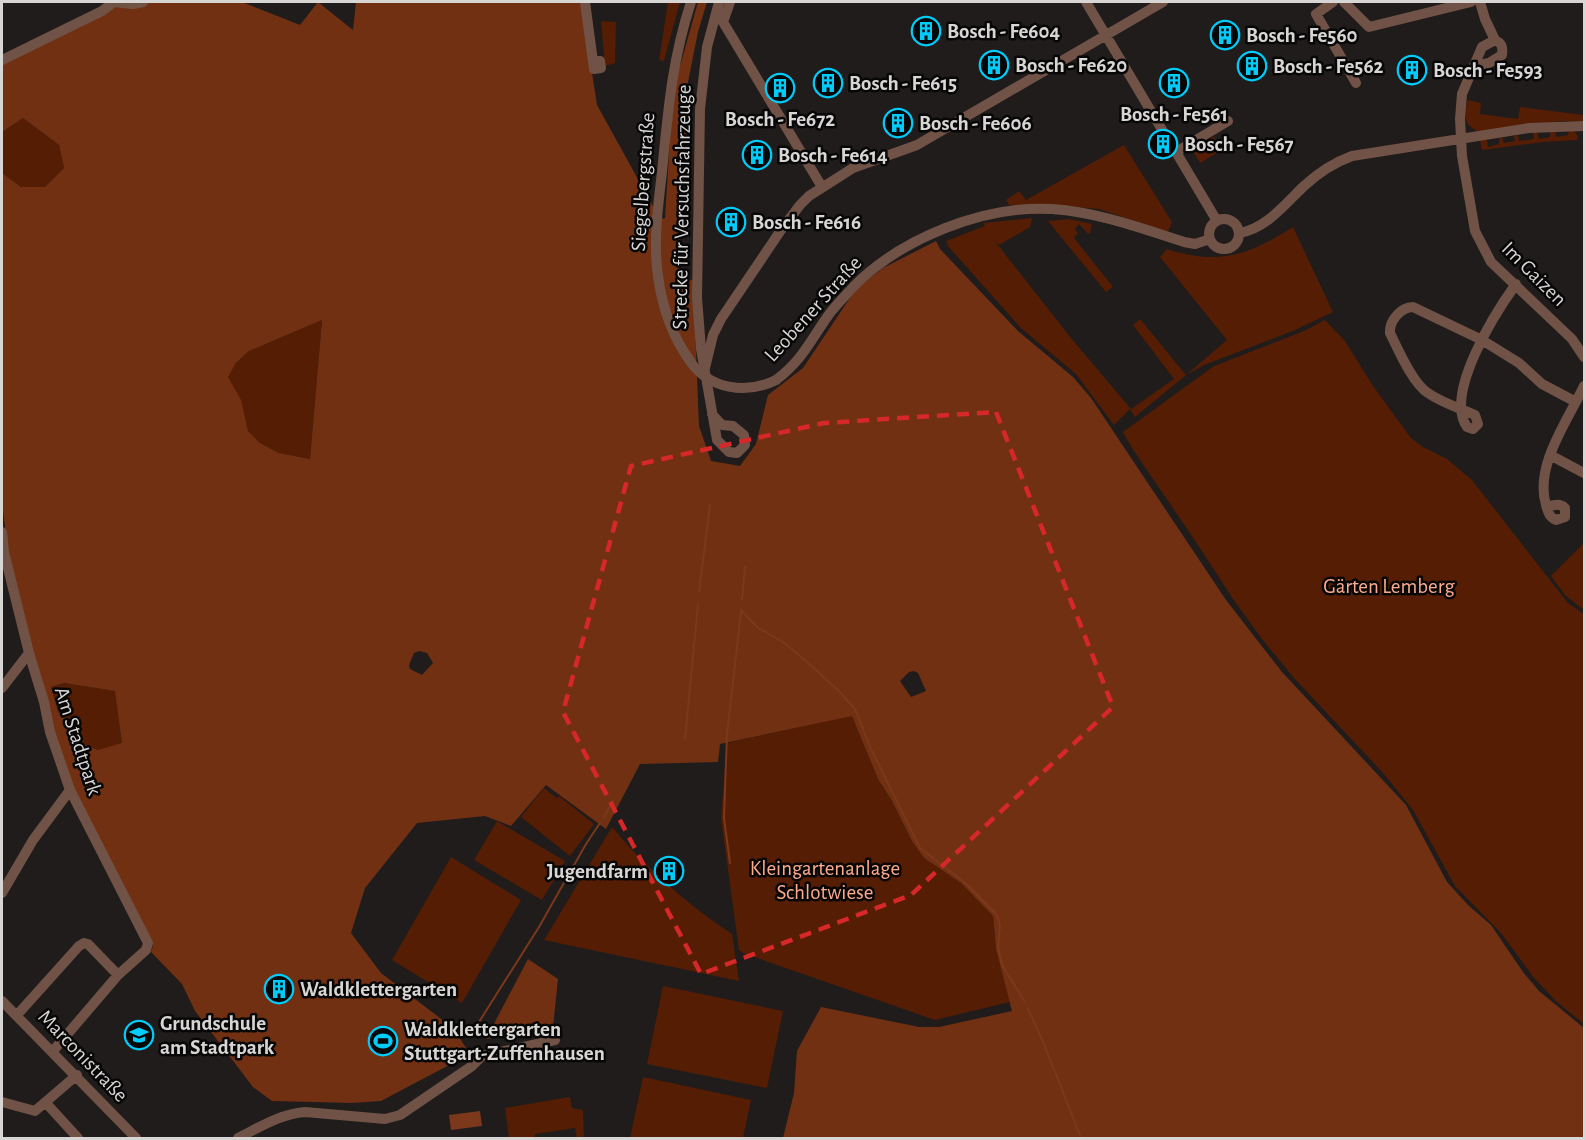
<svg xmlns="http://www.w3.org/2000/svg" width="1586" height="1140" font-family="'Alegreya Sans',sans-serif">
<rect width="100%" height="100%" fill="#1f1c1b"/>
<path fill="#551d03" d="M668,2H680L664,61L659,60Z
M601,21L616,22L615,63L605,66Z
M1469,100L1481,103L1480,114L1518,119L1520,107L1584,115V121H1562L1479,132C1463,123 1465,120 1467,101Z
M23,118L59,145L64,168L45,187H21L2,173V132Z
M1555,130L1556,137L1568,135L1569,130L1575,131L1578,137L1577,140L1543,142L1482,150L1480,140H1487L1488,147L1499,144V138L1502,137L1504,143L1515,141L1514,136L1518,135L1519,141L1534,139L1533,132H1537L1539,139L1550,137L1551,131Z
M1213,137L1221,141L1222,146L1220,151L1200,163L1192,149L1199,145L1202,149L1209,144L1207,140Z
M1124,145L1172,222L1168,232L1099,209L1053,205H1009L1006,200L1019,191L1026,200Z
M1032,218L1030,227L999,245L994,240L1071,338L1131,409L1174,379L1133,325L1140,319L1186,375L1227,340L1160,257L1167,249C1218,266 1249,255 1293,227L1333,312L1293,331L1204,365L1186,375L1135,417L1130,409L1114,425L1076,374L1021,328L948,246L946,241L985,226L983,223Z
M1069,219L1092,224L1090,233L1088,234L1079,224L1075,229L1078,233L1074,238L1113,287L1106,292L1048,221Z
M322,320L310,459L279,453L260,443L248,431L244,417L228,377L236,363L249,351Z
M1325,320L1345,341L1373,386L1411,438L1423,447L1447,459L1472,480L1568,603L1584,614V1024L1557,1002L1534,978L1501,933L1455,886L1413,810L1384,774L1293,677L1262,639L1233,599L1196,542L1132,448L1123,432L1214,366L1304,331Z
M1584,543V610L1565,595L1551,576Z
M64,683L116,691L122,744L98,750L77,741L69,719L58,712L51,687Z
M852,715L878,779L892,801L913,843L924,858L961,883L993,916L996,949L1010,1002L935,1020L743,953L739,950L721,818L727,743Z
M544,788L557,798L559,796L594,824L570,856L521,817Z
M497,821L565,861L542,900L474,860Z
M612,827C646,868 688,905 732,934L739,981L544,940Z
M451,857L521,900L462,1003L392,960Z
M663,986L783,1011L767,1088L647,1064Z
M643,1077L751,1100L743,1138H630Z
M570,1097L572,1108L583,1110L584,1138H577L575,1128L535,1134V1138H501H509L505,1108Z"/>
<path fill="#723013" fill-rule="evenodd" d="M134,2H242L300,25L318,2L353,30L356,2H581L597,105L660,219L665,218L672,107L677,77L698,2H707L698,32L688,82L692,145L680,146V279L693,280L699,426L711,461L740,466L756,444L768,395L803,368L856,289L883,268L936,241L940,249L1018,331L1073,377L1091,398L1226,600L1282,672L1406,805L1447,882L1468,905L1491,925L1523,972L1539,991L1584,1028V1138H783L794,1093L797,1051L821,1007L919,1027H939L1012,1011L996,949L993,916L961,883L924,858L913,843L892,801L878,779L852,716L720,744L718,762L640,764L606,829L546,785L511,826L485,816L417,823L365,888L351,933L381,973L453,1028L470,1054L381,1101L352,1103L272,1101L253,1087L195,1011L182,984L151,952L153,946L74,792L55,737L8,554L2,501V173L21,187H45L64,168L59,145L23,118L2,132V63L118,6ZM322,320L310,459L279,453L260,443L248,431L241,400L228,377L236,363L249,351ZM419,651L427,653L433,663L422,675L410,669L409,665L414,653ZM914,671L918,673L926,691L911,697L900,681L909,672ZM64,683L115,691L122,743L98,750L77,741L69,719L58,712L51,687Z
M528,959L558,979L553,1027L486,1039Z"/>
<path fill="#7b381b" d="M480,1111L482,1126L451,1130L449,1115Z"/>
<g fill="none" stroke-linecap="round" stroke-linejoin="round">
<path stroke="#7b381b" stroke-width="2" d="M699,592L710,505
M742,600L745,566
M741,610L757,627L783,642L805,660L839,691L855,709L871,749L920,848L964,882L997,915L1000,925L998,946L1002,965L1025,1002
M685,739L698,604
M604,817L613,801
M730,863L724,818L727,734L741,612
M1028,1009L1044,1044L1081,1138
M472,1033L539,927L586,844L600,823
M450,1060L461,1049"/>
<path stroke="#715246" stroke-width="10" d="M585,2C588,24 591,46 594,69L601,68L600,61L593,60
M730,2L723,22L822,187
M1086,2L1164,133
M1333,2L1316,14L1356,83
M1345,2H1344L1369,27L1471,2
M1480,2L1485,19L1495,40
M2,60L102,11L114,2L133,4L143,2
M1475,66L1489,63L1502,55C1503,47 1502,43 1495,40L1482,47L1462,94L1460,119L1462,156L1475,231L1491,262L1572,339L1584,357
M1173,147L1217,221
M1176,152L1228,121
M1209 234a15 15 0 1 1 30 0a15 15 0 1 1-30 0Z
M1239,233C1266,229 1285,204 1304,186C1318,173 1333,163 1352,156L1529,128L1584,126
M1516,284C1495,313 1444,394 1467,427L1473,429L1478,424L1475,415C1460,408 1442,403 1428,393C1413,384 1398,349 1390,333C1389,321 1401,307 1413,307L1482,340L1519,363L1542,384L1576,402
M690,361C672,336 662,306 658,276C653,242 658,206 662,172C668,111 672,60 691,2
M705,368L713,335L721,319L781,230L800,205L809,196L853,168L917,145L1163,2
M776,380C803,360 811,339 830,313C837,304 846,295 854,286C902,238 984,205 1052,209C1097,212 1141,228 1184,242L1195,244L1210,239
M712,414L722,425L733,426L744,435L745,445L737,453L729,452L717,440L701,349L697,298L700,109L707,47L719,2
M1550,455L1584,473
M1547,507C1554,505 1560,503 1565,508V517L1556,520C1549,517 1548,512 1546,505C1534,466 1568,420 1584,386
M2,532L4,552L29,653L44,702L50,732L70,790L148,943L146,950L118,975L53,1051
M2,688L29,653
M2,893L33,840L70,790
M2,1001L136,1138
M17,1015L79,946L84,943L88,944L118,975
M2,1102L35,1111L77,1075
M46,1103L78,1138
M238,1138C260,1127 280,1114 305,1112L385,1119L400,1115L472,1066L482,1056L555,1040"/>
<path stroke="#715246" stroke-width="10" d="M690,361C709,389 746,395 776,380"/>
</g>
<path fill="none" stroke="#d62828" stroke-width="4.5" stroke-dasharray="12 8" stroke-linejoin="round" d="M996,412L1113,707L911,895L701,974L563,712L631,466L824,423Z"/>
<defs>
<g id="building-ring" transform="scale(1.5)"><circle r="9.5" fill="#080707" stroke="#01cbf9" stroke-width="1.5"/><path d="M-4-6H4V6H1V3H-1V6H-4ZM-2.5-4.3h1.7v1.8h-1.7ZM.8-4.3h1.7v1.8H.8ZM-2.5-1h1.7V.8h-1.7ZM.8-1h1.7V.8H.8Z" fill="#01cbf9"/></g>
<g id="school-ring" transform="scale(1.5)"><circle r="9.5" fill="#080707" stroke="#01cbf9" stroke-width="1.5"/><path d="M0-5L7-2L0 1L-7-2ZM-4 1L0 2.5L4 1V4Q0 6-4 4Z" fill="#01cbf9"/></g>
<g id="stadium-ring" transform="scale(1.5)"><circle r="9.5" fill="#080707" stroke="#01cbf9" stroke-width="1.5"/><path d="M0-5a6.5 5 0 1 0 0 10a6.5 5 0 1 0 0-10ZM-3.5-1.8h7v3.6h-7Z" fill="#01cbf9"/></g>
</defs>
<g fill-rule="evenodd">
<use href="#building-ring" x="926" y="31"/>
<use href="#building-ring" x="1225" y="35"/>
<use href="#building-ring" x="994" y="65"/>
<use href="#building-ring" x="1252" y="66"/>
<use href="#building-ring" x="1412" y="70"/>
<use href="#building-ring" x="828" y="83"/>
<use href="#building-ring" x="1174" y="83"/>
<use href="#building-ring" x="780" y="88"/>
<use href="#building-ring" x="898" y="123"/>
<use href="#building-ring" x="1163" y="144"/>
<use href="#building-ring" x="757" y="155"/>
<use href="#building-ring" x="731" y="222"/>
<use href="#building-ring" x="669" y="871"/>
<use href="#building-ring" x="279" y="989"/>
<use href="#school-ring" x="139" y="1035"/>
<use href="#stadium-ring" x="383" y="1041"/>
</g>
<g text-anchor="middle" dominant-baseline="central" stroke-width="5" stroke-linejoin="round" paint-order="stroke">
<g font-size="21" font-weight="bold" fill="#d8d6d5" stroke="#080707" text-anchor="start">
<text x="947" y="31">Bosch - Fe604</text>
<text x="1246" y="35">Bosch - Fe560</text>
<text x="1015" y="65">Bosch - Fe620</text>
<text x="1273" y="66">Bosch - Fe562</text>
<text x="1433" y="70">Bosch - Fe593</text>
<text x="849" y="83">Bosch - Fe615</text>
<text x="1174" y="114" text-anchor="middle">Bosch - Fe561</text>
<text x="780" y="119" text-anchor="middle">Bosch - Fe672</text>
<text x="919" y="123">Bosch - Fe606</text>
<text x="1184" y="144">Bosch - Fe567</text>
<text x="778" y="155">Bosch - Fe614</text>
<text x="752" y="222">Bosch - Fe616</text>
<text x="648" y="871" text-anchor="end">Jugendfarm</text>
<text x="300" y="989">Waldklettergarten</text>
<text x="160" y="1023">Grundschule<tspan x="160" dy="24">am Stadtpark</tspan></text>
<text x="404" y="1029">Waldklettergarten<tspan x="404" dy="24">Stuttgart-Zuffenhausen</tspan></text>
</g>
<g font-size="21" fill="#d8d6d5" stroke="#080707">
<text transform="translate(643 182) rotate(-86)">Siegelbergstraße</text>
<text transform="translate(682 207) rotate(-89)">Strecke für Versuchsfahrzeuge</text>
<text transform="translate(1534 274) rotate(45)">Im Gaizen</text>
<text transform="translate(813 309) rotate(-48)">Leobener Straße</text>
<text transform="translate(78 741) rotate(72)">Am Stadtpark</text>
<text transform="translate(83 1056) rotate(46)">Marconistraße</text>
</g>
<g font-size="21" fill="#fdab8c" stroke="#080707">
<text x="1389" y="586">Gärten Lemberg</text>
<text x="825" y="868">Kleingartenanlage<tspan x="825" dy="24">Schlotwiese</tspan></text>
</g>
</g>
<rect width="1586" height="1140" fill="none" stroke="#d8d6d5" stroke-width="6"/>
</svg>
